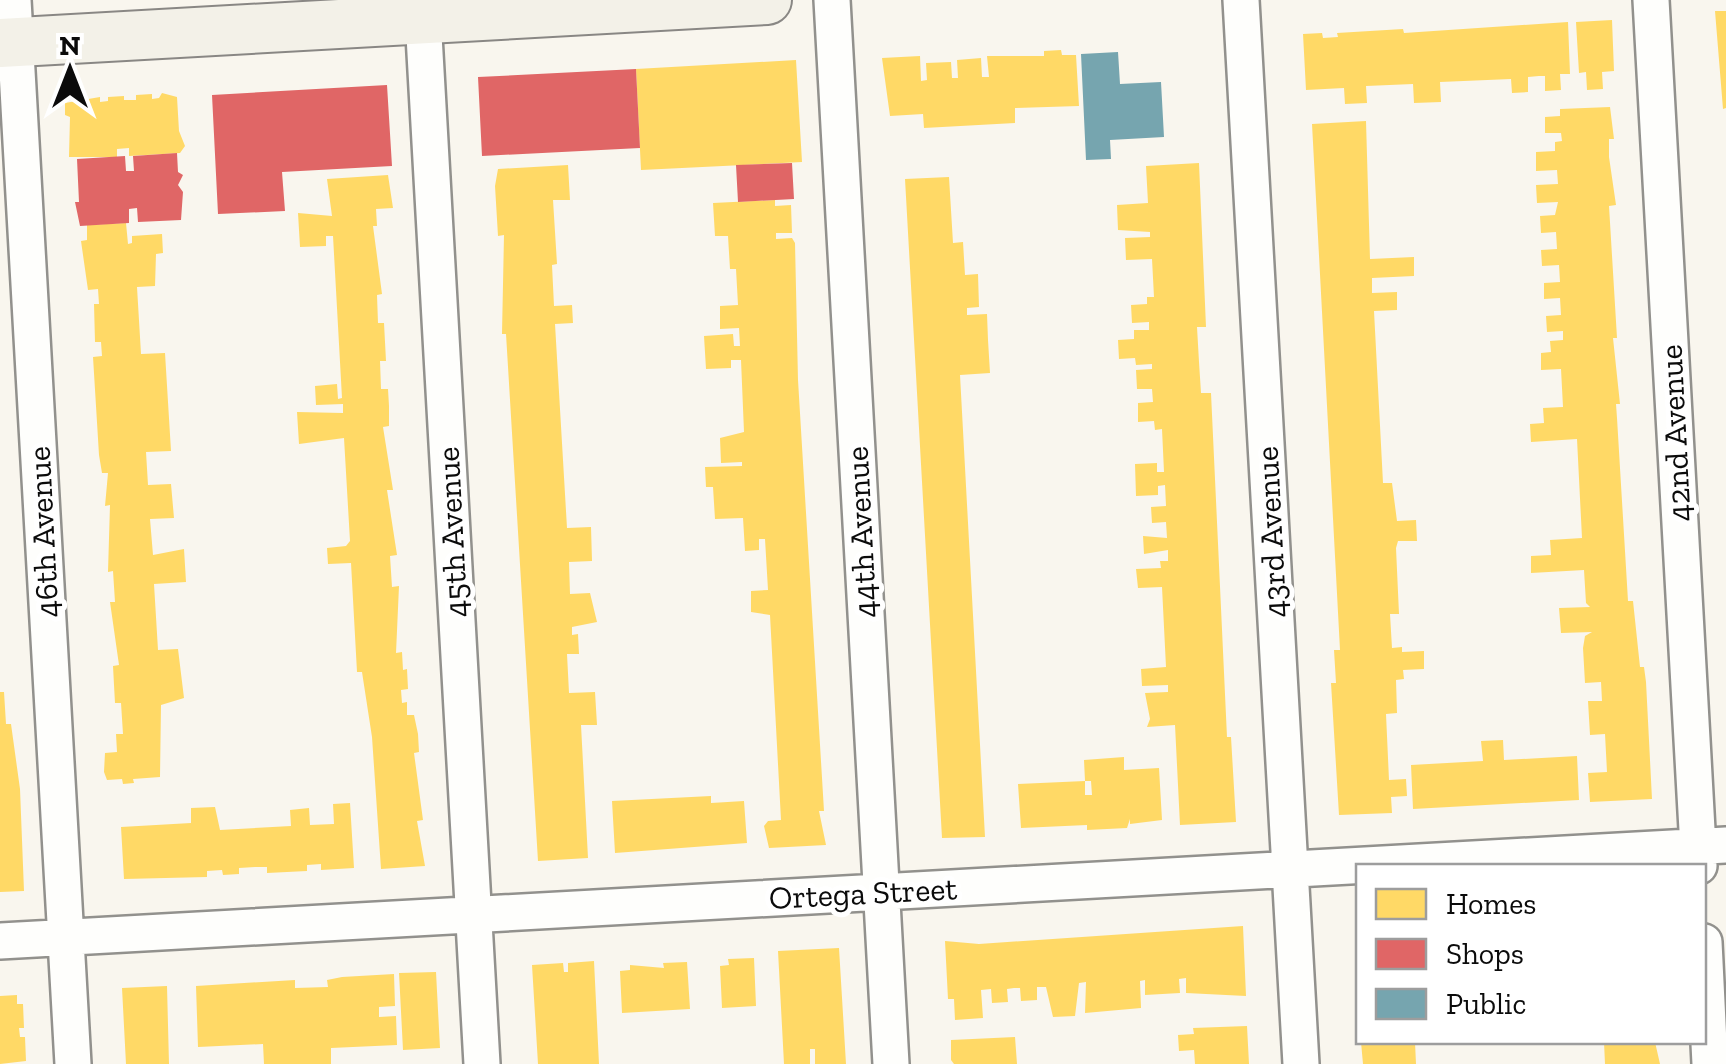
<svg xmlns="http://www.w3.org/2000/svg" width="1726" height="1064" font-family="'Zilla Slab',serif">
<rect width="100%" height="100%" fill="#f9f6ee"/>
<path fill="#ffd966" d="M1715,11H1726V108L1723,109Z
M1612,20L1614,71L1602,72L1603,89L1587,90L1586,72L1579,73L1576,22Z
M1568,22L1570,74H1560L1561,90L1545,91V76H1539L1528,77V92L1512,93L1511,79L1440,82L1441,102L1414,103L1413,84L1366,86L1367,103L1345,104L1344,88L1306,90L1303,34L1322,33L1323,38L1338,37L1337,33L1403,29L1404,33Z
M1061,50L1062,55H1076L1079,106L1015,108V123L924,128L923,114L890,116L882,58L920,56L921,81L927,80L926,63L951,62L952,78H958L957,60L981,58L982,77H989L987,56H1044V51Z
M796,60L802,162L641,170L636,69Z
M162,93L177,97L179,131L185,146L180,153L129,156V148L117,149V157H69L70,117L65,115V103L100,97V102L108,101V97L124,96V100H136V95L152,94V99L159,98Z
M1610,107L1614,139H1609V157L1616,205L1609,206L1617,338H1613L1620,404H1616L1617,418L1628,601H1633L1640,667H1644L1646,682L1652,799L1590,802L1588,773L1607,772L1605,734L1590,735L1588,701H1602L1601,682L1585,683L1583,648L1585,636L1592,632L1561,633L1559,608L1590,607L1586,603L1584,570L1531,573V556L1551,555L1550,540L1582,538L1577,439L1531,442L1530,424L1544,423L1543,408L1563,407L1561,369L1541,370V353L1551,352L1550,341L1563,340V331L1547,332L1546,316L1561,315L1560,298L1544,299V283L1560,282L1559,265L1542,266L1541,250L1557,249L1556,232L1541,233L1540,216L1555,215L1558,202L1537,203L1536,185L1558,184L1557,170L1536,171V152L1555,151V142L1562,141L1561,133H1545V117L1560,116V109Z
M1366,121L1370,259L1414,257V276L1372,278V293L1397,292V310L1374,311L1383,483H1392L1397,521L1416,520L1417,541H1398L1396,548L1399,614H1390L1392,648L1402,647V652L1424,651V669L1403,670L1404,679L1396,680L1397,713L1386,714L1389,780L1406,779L1407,796L1391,797L1392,813L1339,815L1331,683H1336L1334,650H1340L1312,124Z
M1199,163L1206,327H1197L1199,362L1201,393H1211L1227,737H1231L1236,822L1180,825L1175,725L1147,727L1150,719L1145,693L1168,692V685L1142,686L1141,669L1166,667L1162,587L1138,588L1136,569L1161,568L1160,561H1168V550L1144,554L1143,536L1167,538L1166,522L1152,523L1151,507L1166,506L1165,485L1158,486V495L1136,496L1135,464L1157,463V472H1164L1162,429L1155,430L1154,421L1138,422V403L1153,402L1152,389H1137L1136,370L1152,369V364L1136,365L1135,358L1119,359L1118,340L1134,339V330H1149V322L1132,323L1131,305L1147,304V297H1154L1152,259L1126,260L1125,238L1150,237V232L1118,230L1117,205L1148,203L1146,166Z
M568,165L570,200H553L557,264L552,265L554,306L572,305L573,323L555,324L567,528L591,527L592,561L569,562L570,594L590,593L597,622L572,627V635L578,634L579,654H567L569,693L595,692L597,725H581L588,858L538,861L506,334H502L504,235L498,236L495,186L498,169Z
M388,175L393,208L376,209L377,226H373L382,294L377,295L378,323H384L386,361H380L381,389H388L389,406V426L383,427L393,490H387L397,555L390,556L392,587L399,586L396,653L402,652L403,670L407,669L408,689L401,690L402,703L407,702V715H414L418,734L419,752L414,753L423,820L417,821L425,866L381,869L372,737L362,672H357L351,563L328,564L327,548L346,546L350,541L344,438L299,444L297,412L343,413V404L316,405L315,386L337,384L338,399L342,398L333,236H326V246L300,247L298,213L332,216L327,179Z
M949,177L953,243L963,242L965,275L978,274L979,307L967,308V315L987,314L988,340L990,373L960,375L985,837L942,838L905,179Z
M775,200V206L791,205L792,233H776V239L792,238L795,243L798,380L824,811H819L826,845L769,848L764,826L768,821L781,820L770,615L751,612V591L768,590L765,539H759V550L745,551L743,518L715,519L713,487H706L705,467L742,466V462L721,463L720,438L744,432L741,360H731V368L706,369L704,336L733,334L734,346H740L739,328L720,329V306L738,305L736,269H730L728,236H715L713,203Z
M126,223L128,244L132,243V236L162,234L163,253L156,254L155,286L137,287L141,354L165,353L171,451L146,452L148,485L171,484L174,518L150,519L153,555L184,549L186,582L154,584L158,650L178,649L184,698L161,705L160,777L133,779L134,783L123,784L122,779L107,780L104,772L105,753L117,752L116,734H123L121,703H115L114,685L113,666L119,665L110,602H115L113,571L108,572L110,505L105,506L108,473H102L99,455L93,357L102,356L101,342H95L94,304H99L98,289L88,290L81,241L87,240V225Z
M0,692H4L6,724H11L20,789L24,891L0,892Z
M1503,740L1504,760L1577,756L1579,800L1413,809L1411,765L1483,761L1481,741Z
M1124,757V770L1159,768L1162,820L1130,824V819L1127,828L1087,830V825L1021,828L1018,784L1085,781V795H1092L1091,781H1085L1084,760Z
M711,796V803L744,801L747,843L615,853L612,801Z
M350,803L354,868L321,870V864L307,865V871L267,873V867H255L239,868V874L223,875L222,870L207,871V877L124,879L121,827L191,823V808L215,807L220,830L291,826L290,810L309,808L310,825L334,824L333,804Z
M1243,926L1246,996L1186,993V978L1179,979L1180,993L1145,995V980L1140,981L1141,1008L1085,1013L1086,982L1079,983L1075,1016L1053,1017L1046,987H1037V1000L1021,1001L1020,988H1014L1007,989L1008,1002L992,1003L991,989L981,990L983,1018L955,1020L954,999H948L945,941L979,944Z
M839,948L846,1064H815V1049H810V1064H784L778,951Z
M754,958L756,1006L722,1008L720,966L729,965L728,959Z
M594,961L599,1064H538L532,965L563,963L564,972H568V963Z
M687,962L690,1009L622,1013L620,971L630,970V965L664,968L663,963Z
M436,972L440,1048L403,1050L399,973Z
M394,974L395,1006L379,1007V1017L396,1016L397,1045L331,1048V1064H264L263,1044L198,1047L196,986L295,980V988L328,987L327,980L342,977Z
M167,986L169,1064H126L122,988Z
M17,995V1004H23L24,1028H19L20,1037H25L26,1061L0,1064V996Z
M1247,1026L1249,1064H1195L1194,1050L1179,1051L1178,1035L1194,1034L1193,1028Z
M1015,1037L1017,1064H954L951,1060V1040Z
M1361,1042H1415L1416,1064H1363Z
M1604,1042H1655L1660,1064H1605Z"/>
<path fill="#e06666" d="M636,69L640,148L482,156L478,77Z
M387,85L392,166L282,172L285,211L218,214L212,95Z
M177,153L178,172L183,175L178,185L183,192L181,220L138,222L137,208L129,209V223L80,226L75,202H79L77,159L125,156L126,171H134L133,156Z
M792,163L794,199L738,202L736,165Z"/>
<path fill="#76a5af" d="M1118,52L1120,84L1161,82L1164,137L1110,140L1111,159L1086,160L1081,54Z"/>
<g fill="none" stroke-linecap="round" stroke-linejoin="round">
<g stroke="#92918d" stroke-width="40">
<path id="street" d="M13,0L73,1064
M422,0L482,1064
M832,0L891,1064
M1241,0L1301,1064
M1651,0L1699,866
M0,941L1726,845
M1704,942L1710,1064"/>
</g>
<g stroke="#898784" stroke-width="52">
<path id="secondary" d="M0,43L767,0"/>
</g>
<use href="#street" stroke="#fefefc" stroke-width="35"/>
<use href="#secondary" stroke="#f3f1e8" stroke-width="48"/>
</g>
<g text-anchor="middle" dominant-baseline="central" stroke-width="10" stroke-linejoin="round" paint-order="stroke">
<g font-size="32" fill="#0b0b0b" stroke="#fff">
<text transform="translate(1675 433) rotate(-93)">42nd Avenue</text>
<text transform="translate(43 532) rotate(-93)">46th Avenue</text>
<text transform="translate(452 532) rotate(-93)">45th Avenue</text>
<text transform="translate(861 532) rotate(-93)">44th Avenue</text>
<text transform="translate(1271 532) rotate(-93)">43rd Avenue</text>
<text transform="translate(863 893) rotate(-3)">Ortega Street</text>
</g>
</g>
<rect x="1356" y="864" width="350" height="180" fill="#ffffff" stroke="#9d9d9d" stroke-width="2.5"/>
<rect x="1376" y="889" width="50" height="30" fill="#ffd966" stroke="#9d9d9d" stroke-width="2.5"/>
<text x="1446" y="914" font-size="30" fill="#0b0b0b">Homes</text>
<rect x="1376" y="939" width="50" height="30" fill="#e06666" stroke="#9d9d9d" stroke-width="2.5"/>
<text x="1446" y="964" font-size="30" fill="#0b0b0b">Shops</text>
<rect x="1376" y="989" width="50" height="30" fill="#76a5af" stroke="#9d9d9d" stroke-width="2.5"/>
<text x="1446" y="1014" font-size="30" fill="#0b0b0b">Public</text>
<g transform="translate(70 70)" stroke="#ffffff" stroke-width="8" paint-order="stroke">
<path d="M0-8L18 38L0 25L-18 38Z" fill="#0b0b0b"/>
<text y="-15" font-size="28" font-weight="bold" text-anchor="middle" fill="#0b0b0b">N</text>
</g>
</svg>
